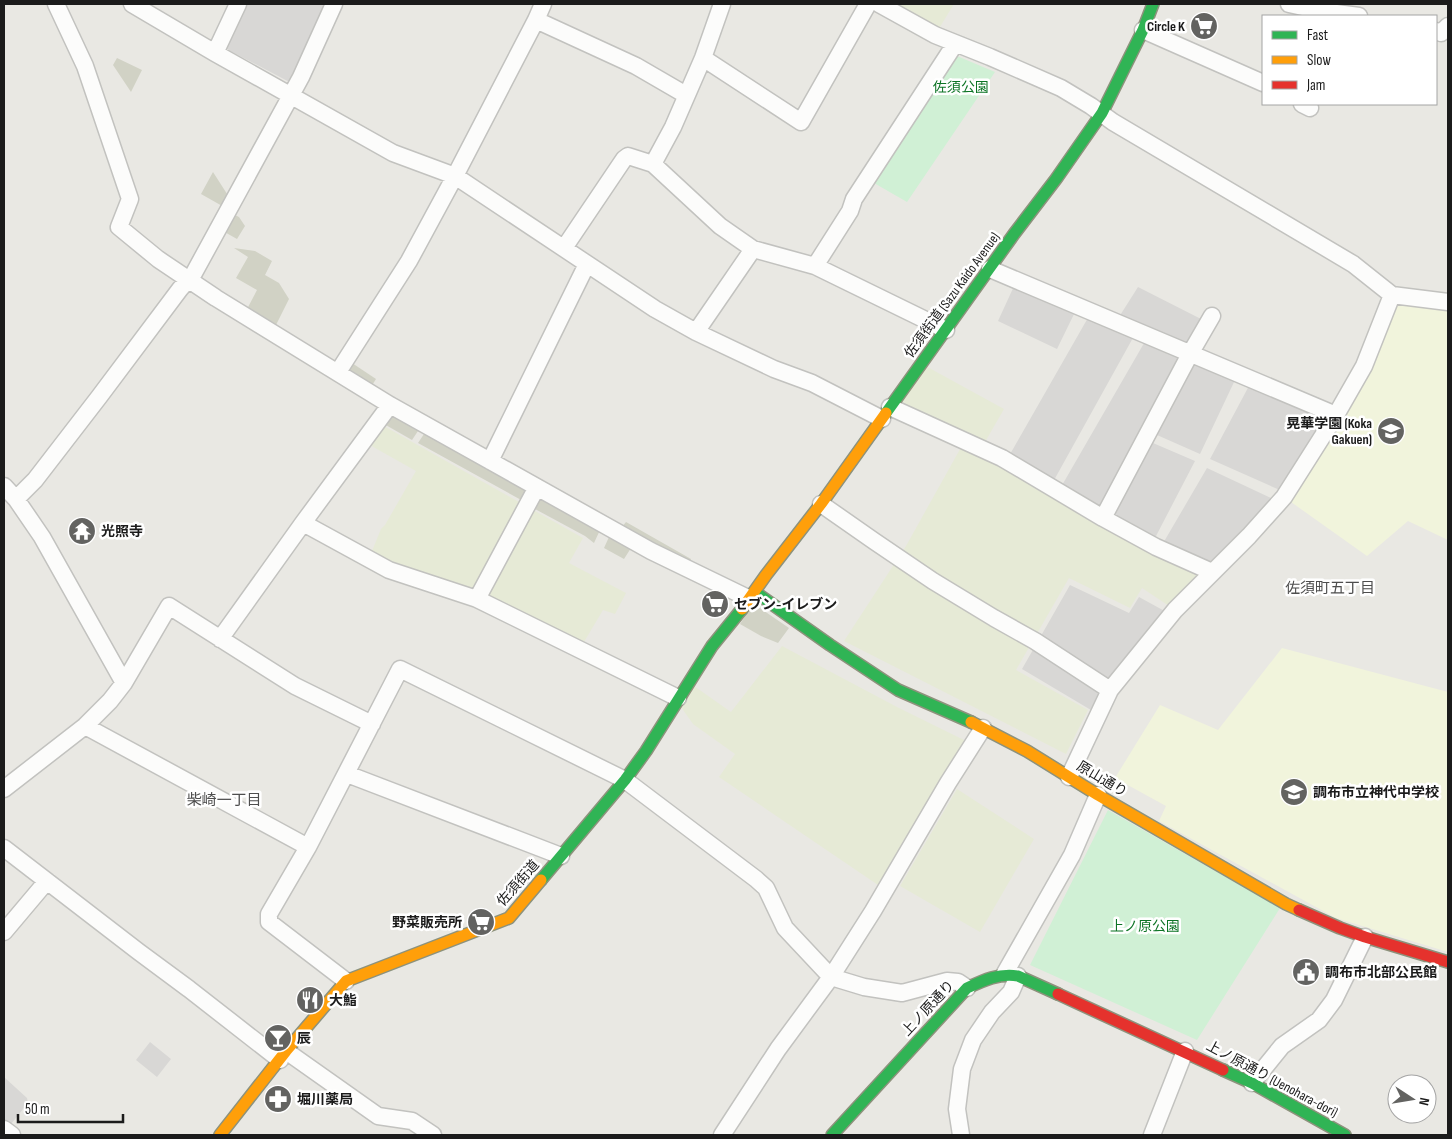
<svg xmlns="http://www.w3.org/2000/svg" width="1452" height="1139" font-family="'Sofia Sans Condensed','Noto Sans JP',sans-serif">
<rect width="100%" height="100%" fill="#e9e8e3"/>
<path fill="#d8d7d5" d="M244,4H327L295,85L223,47Z
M1015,284L1075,312L1057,349L998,321Z
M1138,287L1203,320L1188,344L1119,317Z
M1089,316L1134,336L1053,482L1009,456Z
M1147,338L1182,355L1101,511L1061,487Z
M1196,360L1235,380L1200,454L1157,435Z
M1250,384L1329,417L1282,491L1210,459Z
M1153,443L1195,461L1155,538L1111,517Z
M1207,468L1273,499L1211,567L1162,545Z
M1070,585L1129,613L1139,597L1170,614L1096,713L1022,669Z
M150,1042L171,1059L157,1077L136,1060Z
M4,1077L27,1098L28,1103L11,1124H7L4,1122Z"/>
<path fill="#f1f4dc" d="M1400,304L1448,310V540L1408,521L1367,556L1291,502L1298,492L1370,370L1392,308Z
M1282,648L1448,692V952L1336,918L1159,821L1166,806L1115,778L1160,705L1218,730Z"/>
<path fill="#d1d2c5" d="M117,58L142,70L131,92L113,65Z
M213,172L229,197L224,207L201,194Z
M229,212L239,217L245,226L237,239L221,230Z
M234,248L255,251L272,261L265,275L279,283L289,299L274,329L246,311L257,290L236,278L248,257Z
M349,361L376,379L371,387L346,373Z
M393,412L420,428L412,440L384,424Z
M426,431L529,490L523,501L418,443Z
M548,496L600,530L594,543L585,536L535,509L540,499Z
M626,522L691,559L689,564L621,528Z
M609,537H616L631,548L624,559L604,548Z
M760,608L789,628L778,643L761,636L740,624L750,609Z"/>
<path fill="#e6ead6" d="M879,4H954L935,35Z
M922,364L1004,409L981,449L1212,572L1175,610L1142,588L1130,608L1069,578L1016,670L1088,710L1066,754L844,641L906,546L964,442L890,407Z
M382,425L583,538L569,563L626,593L615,614L603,610L584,642L499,604L402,567L373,552L372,551L381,529L385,525L416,471L368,444Z
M782,646L897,707L968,742L881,887L719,777L735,754L693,724L681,707L694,686L731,712Z
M957,789L1034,839L980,932L900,886Z"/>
<path fill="#d0f0d5" d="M957,56L995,72L907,202L874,183Z
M1108,810L1280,908L1197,1040L1030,965Z"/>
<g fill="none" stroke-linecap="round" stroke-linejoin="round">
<g stroke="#c2c2bf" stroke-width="19">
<path id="street" d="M56,4L85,66L130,199L119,227L158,259L216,298L390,405L651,551L750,599
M132,4L215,53L393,153L455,176L655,309L696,332L774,369L812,383L882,419
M879,4L935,35L990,57L1061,88L1091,106L1113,122L1353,264L1392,295L1448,302
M1289,4L1321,11L1359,16
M536,20L636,66L686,95
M1143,30L1263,83
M1436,31L1441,33L1448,26
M215,53L238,4
M703,58L801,122L868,4
M1302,104L1310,108
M653,164L673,127L703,58L722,4
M564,248L624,159L628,156L653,164L720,226L753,249L815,266L946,330
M815,266L850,211L854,199L955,44
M990,269L1336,415
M696,332L753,249
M338,372L409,261L455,176L536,20L543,4
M890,407L1002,458L1103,518L1156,547L1212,572
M490,461L587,264
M4,486L16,499L42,537L124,683
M16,499L35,480L99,397L180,289L194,273L301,77L334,4
M821,504L874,541L933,581L994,618L1035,641L1110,690
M1103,518L1190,354L1212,316
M303,523L389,570L477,599L678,698
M477,599L537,487
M220,639L303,523L390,405
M85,726L308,847
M347,774L561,856
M1069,777L1110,690L1175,610L1249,536L1284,497L1336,415L1364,366L1392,295
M4,789L85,726L110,701L124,683L169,606L295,686L372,724
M4,848L139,952L189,989L280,1060
M4,932L47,881
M1005,973L1072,855L1098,795
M346,981L269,922V914L308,847L400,669L625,780L756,879L766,888L785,928L831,977L864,987L902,993L947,981L958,982L967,988
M286,1051L378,1116L412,1121L433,1135
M1252,1083L1282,1046L1319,1020L1334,1000L1365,937
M4,1129L12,1135
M722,1135L778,1049L831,977L873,911L948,783L983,728
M961,1135L957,1109L962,1069L973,1040L992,1012L1011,992L1018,976
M1152,1135L1185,1051"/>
</g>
<g stroke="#8d927c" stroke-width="14">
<path id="fast" d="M886,413L1014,234L1056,179L1102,113L1143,30L1153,4
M755,592L830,645L898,690L971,722
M541,880L625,780L646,751L712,646L742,609
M1223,1070L1252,1083L1345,1135
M832,1135L967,988C984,980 999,973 1018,976L1058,994"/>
</g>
<g stroke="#8d927c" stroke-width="14">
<path id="slow" d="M742,609L766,575L821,504L886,413
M971,722L1027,751L1098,795L1286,904L1299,910
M220,1135L286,1051L346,981L509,918L541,880"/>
</g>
<g stroke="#8d927c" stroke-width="14">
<path id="jam" d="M1299,910L1340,928L1365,937L1448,962
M1058,994L1223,1070"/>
</g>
<use href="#street" stroke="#fcfcfb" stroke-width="16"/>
<use href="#fast" stroke="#30b455" stroke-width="11"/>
<use href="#slow" stroke="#ff9f0a" stroke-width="11"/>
<use href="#jam" stroke="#e5322d" stroke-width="11"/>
</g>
<defs>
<g id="supermarket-disc" transform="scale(1.4375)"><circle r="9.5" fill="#636361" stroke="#fff"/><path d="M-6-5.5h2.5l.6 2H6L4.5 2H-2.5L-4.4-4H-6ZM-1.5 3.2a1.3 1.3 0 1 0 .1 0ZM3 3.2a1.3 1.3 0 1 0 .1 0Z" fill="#fff"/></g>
<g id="school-disc" transform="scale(1.4375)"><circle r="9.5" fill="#636361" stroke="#fff"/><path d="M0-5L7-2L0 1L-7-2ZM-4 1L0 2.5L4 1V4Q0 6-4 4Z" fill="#fff"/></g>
<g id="temple-disc" transform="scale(1.4375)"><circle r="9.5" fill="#636361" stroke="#fff"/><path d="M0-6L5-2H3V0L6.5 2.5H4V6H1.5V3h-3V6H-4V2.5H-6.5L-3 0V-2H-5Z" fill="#fff"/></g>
<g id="civic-disc" transform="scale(1.4375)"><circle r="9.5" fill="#636361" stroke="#fff"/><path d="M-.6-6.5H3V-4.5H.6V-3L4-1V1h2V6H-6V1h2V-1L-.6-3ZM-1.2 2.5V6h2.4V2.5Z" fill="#fff"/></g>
<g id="restaurant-disc" transform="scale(1.4375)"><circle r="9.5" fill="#636361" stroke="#fff"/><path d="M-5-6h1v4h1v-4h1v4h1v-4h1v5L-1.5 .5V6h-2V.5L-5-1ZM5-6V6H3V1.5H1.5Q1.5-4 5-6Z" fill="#fff"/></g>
<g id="bar-disc" transform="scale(1.4375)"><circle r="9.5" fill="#636361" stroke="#fff"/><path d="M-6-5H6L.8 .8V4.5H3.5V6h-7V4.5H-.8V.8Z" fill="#fff"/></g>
<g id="pharmacy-disc" transform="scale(1.4375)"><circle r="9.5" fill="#636361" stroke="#fff"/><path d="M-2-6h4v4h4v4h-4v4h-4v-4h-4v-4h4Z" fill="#fff"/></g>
</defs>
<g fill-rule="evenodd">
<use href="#supermarket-disc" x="1204" y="26"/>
<use href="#school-disc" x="1391" y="431"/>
<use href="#temple-disc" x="82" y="531"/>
<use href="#supermarket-disc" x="715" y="604"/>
<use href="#school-disc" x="1294" y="792"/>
<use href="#supermarket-disc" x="481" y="922"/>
<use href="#civic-disc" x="1306" y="972"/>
<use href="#restaurant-disc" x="310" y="1000"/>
<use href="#bar-disc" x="278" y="1038"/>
<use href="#pharmacy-disc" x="278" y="1099"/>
</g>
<g text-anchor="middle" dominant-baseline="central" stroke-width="5" stroke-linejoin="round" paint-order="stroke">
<g font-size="14" font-weight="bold" fill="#1b1b1b" stroke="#fff" text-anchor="start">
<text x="1185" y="26" text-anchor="end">Circle K</text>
<text x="1372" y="423" text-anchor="end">晃華学園 (Koka<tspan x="1372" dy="16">Gakuen)</tspan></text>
<text x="101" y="531">光照寺</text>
<text x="734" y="604">セブン-イレブン</text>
<text x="1313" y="792">調布市立神代中学校</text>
<text x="462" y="922" text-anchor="end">野菜販売所</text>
<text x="1325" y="972">調布市北部公民館</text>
<text x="329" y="1000">大鮨</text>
<text x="297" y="1038">辰</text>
<text x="297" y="1099">堀川薬局</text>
</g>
<g font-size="14" fill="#0d7425" stroke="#fff">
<text x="961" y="87">佐須公園</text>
<text x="1145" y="926">上ノ原公園</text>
</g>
<g font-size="14" fill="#1b1b1b" stroke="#fff">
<text transform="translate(952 295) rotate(-54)">佐須街道 (Sazu Kaido Avenue)</text>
<text transform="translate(1102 779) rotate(31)">原山通り</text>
<text transform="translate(518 883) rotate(-49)">佐須街道</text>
<text transform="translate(928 1008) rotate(-47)">上ノ原通り</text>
<text transform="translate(1272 1079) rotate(28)">上ノ原通り (Uenohara-dori)</text>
</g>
<g font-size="15" fill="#4e4e4e" stroke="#fff">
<text x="1330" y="588">佐須町五丁目</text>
<text x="224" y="800">柴崎一丁目</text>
</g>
</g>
<rect width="1452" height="1139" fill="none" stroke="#1b1b1b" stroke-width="10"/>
<rect x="1262" y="15" width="175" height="90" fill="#ffffff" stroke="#a4a4a4"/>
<rect x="1272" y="31" width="25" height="8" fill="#30b455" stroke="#a4a4a4"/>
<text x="1307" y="40" font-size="15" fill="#1b1b1b">Fast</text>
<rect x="1272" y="56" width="25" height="8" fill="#ff9f0a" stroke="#a4a4a4"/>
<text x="1307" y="65" font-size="15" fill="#1b1b1b">Slow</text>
<rect x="1272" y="81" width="25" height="8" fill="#e5322d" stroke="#a4a4a4"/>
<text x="1307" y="90" font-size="15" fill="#1b1b1b">Jam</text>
<g transform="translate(1412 1099) rotate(102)"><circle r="24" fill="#ffffff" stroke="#a4a4a4"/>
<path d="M0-4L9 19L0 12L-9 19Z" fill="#636361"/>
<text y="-8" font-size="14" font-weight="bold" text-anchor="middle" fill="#1b1b1b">N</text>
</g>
<path d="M18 1114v8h105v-8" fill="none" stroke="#1b1b1b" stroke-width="2.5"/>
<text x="25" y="1114" font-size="15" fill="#1b1b1b" stroke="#ffffff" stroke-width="4" paint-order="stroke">50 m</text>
</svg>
